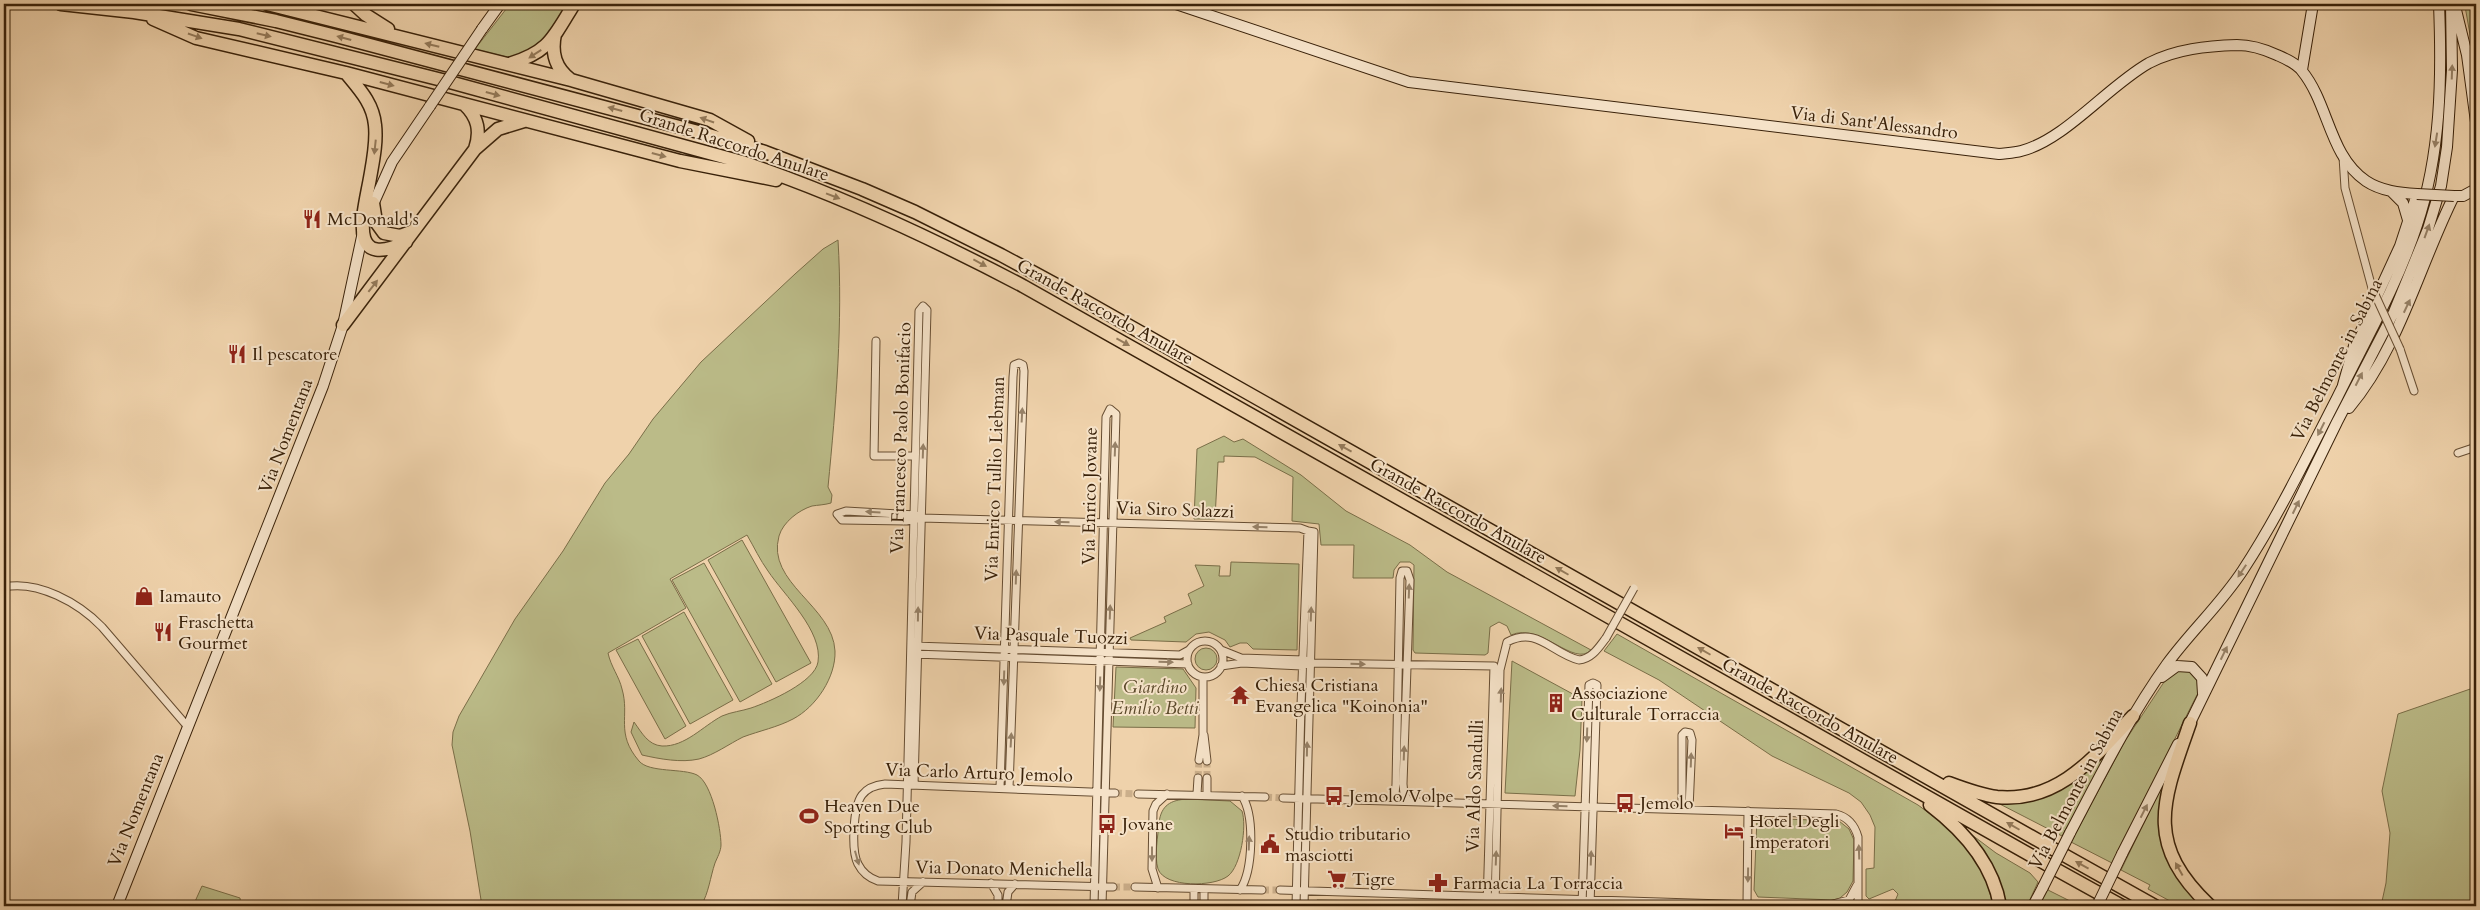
<svg xmlns="http://www.w3.org/2000/svg" width="2480" height="910" font-family="Cardo,serif">
<rect width="100%" height="100%" fill="#efd2ab"/>
<filter id="stains"><feTurbulence type="fractalNoise" baseFrequency=".004" numOctaves="4"/><feColorMatrix values="0 0 0 0 .2 0 0 0 0 .09 0 0 0 0 .02 0 0 0 .5 -.17"/></filter>
<radialGradient id="worn" r=".72"><stop offset=".6" stop-color="#630" stop-opacity="0"/><stop offset="1" stop-color="#630" stop-opacity=".3"/></radialGradient>
<path fill="#bb8" stroke="#7a6e48" d="M510,4H568C543,48 526,69 475,49Z
M2471,4H2476V69L2465,6Z
M838,240C843,323 836,405 828,487L832,495L831,503C824,505 818,505 812,506C799,510 783,522 779,536C766,583 833,606 835,651C836,677 816,707 793,719C778,727 759,731 743,737C729,744 714,755 699,759C681,763 660,759 642,755L631,732L634,722C642,733 648,745 662,746C685,747 703,726 722,716C731,712 742,711 751,708C769,702 815,682 818,662C823,631 784,595 768,571C760,560 754,547 747,535L670,579L686,608L608,653C611,667 619,676 622,689C630,716 615,733 639,761C649,773 683,768 697,775C712,783 721,829 721,845C721,851 717,858 715,863C710,878 709,892 701,906H482L470,831L452,745L453,732L459,716L515,619L563,551L605,483L629,454L653,419L701,362L795,274L823,249Z
M1224,436L1234,442L1243,439L1301,475L1346,511L1410,545L1447,572L1591,650C1574,668 1541,622 1511,635L1507,626L1499,622L1490,627L1488,653L1485,655L1415,653L1413,650L1414,565L1410,562H1400L1394,570L1393,578H1353L1354,545H1321L1319,524L1292,521L1293,477L1255,457L1224,456V462H1218L1215,519H1194L1197,449Z
M742,540L811,663L776,682L708,560Z
M1231,562L1299,564L1297,650L1253,649L1247,643H1240L1230,647L1225,640L1209,632L1196,634L1186,642L1131,640L1130,638L1166,622L1164,617L1192,604L1188,594L1204,586L1195,565L1220,566L1219,576H1230Z
M704,563L772,684L740,702L672,580Z
M684,612L733,700L690,724L642,636Z
M1617,634L1918,805C1958,834 1983,856 1993,906H1893L1898,894L1893,889L1869,899L1866,896V869L1874,868L1875,827L1870,815L1861,802L1849,793L1772,756L1659,680L1604,651Z
M638,639L686,726L665,739L616,650Z
M1195 659a11 11 0 1 1 22 0a11 11 0 1 1-22 0Z
M1512,661L1582,699L1580,750L1575,796L1505,793Z
M1116,667L1183,669L1196,688L1195,728L1113,727Z
M2177,668L2196,672L2200,689L2112,863L2071,842L2125,741L2170,673Z
M2476,687V906H2381L2386,883L2390,833L2382,791L2398,714Z
M2114,743L2062,836L1992,800L2025,798Z
M2165,780L2161,832L2206,906H2179L2148,889L2150,885L2121,870Z
M1187,799L1230,801L1242,811C1247,826 1241,866 1228,876C1214,887 1165,888 1158,869C1154,856 1158,836 1159,823C1161,805 1171,800 1187,799Z
M1757,818L1839,821L1849,829L1854,840L1853,881L1847,892L1840,898L1833,900L1758,897L1754,890Z
M1968,832L1996,853L2030,873L2038,882L2027,906H2003Z
M202,886L240,898L241,906H193Z
M2046,889L2080,906H2038Z
M1317,900L1363,901V906H1310Z"/>
<g fill="none" stroke-linecap="round" stroke-linejoin="round">
<path stroke="#cbaf8b" stroke-width="7" stroke-dasharray="7 3.5" stroke-linecap="butt" d="M1198,778L1199,760
M1207,778V761
M1115,793L1138,794
M1265,797L1283,798
M1113,887H1135
M1262,890H1280"/>
<g stroke="#664d32" stroke-width="9">
<path id="street" d="M2343,157L2345,188L2372,288
M876,341L874,456H914
M2400,349L2414,391
M2458,453L2476,447
M916,515L846,511L837,514L842,520L906,521L921,518L1300,528L1308,531
M4,587C38,580 79,603 102,627L188,727
M1187 659a18 18 0 1 1 36 0a18 18 0 1 1-36 0Z
M914,646L1180,655L1189,650
M1221,650L1241,658L1305,660
M914,654L1188,664
M1221,666L1242,663L1302,666L1309,663L1494,666
M1498,669L1500,670L1507,642C1538,626 1551,653 1579,660C1592,659 1599,647 1606,638
M1204,735L1207,761
M1199,760L1203,735V677
M1000,788L1013,377L1014,365L1019,363L1023,365L1024,371L1009,788
M1138,794L1265,797
M1197,794L1198,778
M1207,794V778
M1283,798L1836,814C1848,817 1855,826 1858,837V906
M1390,799L1395,794L1396,784L1400,578L1402,571H1407L1410,580L1403,784L1404,794L1408,800
M1682,809V735L1685,732L1690,733L1692,740L1689,809
M991,883L998,895V906
M1113,887L878,881C869,878 862,872 858,864C851,851 853,807 862,795C868,787 876,785 885,784L1115,793
M1135,887L1262,890
M1158,888L1152,869L1153,811L1156,804L1167,794
M1240,890C1253,871 1255,816 1242,796
M1280,890L1787,906
M1747,904L1748,811
M902,906L906,842L919,311L923,306L927,310L914,785
M910,906L912,892L923,882
M1006,906L1008,892L1015,884
M1094,906L1106,417L1110,409L1116,414L1102,906
M1194,906V890
M1204,906V890
M1296,906L1301,705L1308,531L1314,532L1304,906
M1487,906L1494,666
M1495,906L1500,670
M1582,906L1589,685L1593,683L1597,685L1590,906
M1825,906L1849,900L1857,885"/>
</g>
<g stroke="#392109" stroke-width="12">
<path id="secondary" d="M1176,4L1409,82L1999,154C2006,153 2014,153 2021,151C2065,140 2108,86 2149,63C2176,49 2207,46 2237,45C2251,45 2264,49 2277,55C2286,59 2296,63 2302,71C2329,104 2329,156 2366,181C2381,191 2400,193 2417,194L2400,246L2354,346L2343,385
M2455,6L2467,55L2476,122
M482,29L500,4
M2302,70L2313,4
M2391,191L2403,203L2408,220
M371,209L392,162L430,106
M2349,408C2400,347 2419,266 2454,196H2463L2476,189
M2162,677L2177,666L2192,667L2202,678L2203,694
M2187,729L2337,422L2394,312L2428,229L2441,186L2447,147L2452,70L2451,4
M2070,833C2100,776 2129,717 2167,664C2191,631 2221,604 2243,570C2279,515 2307,456 2337,398C2365,341 2397,286 2417,225C2441,153 2442,79 2439,4
M2122,854L2178,744
M117,906L323,386L343,325L363,232
M2033,906L2043,887"/>
</g>
<g stroke="#392109" stroke-width="15">
<path id="highway" d="M61,4L134,12L239,29L446,81L742,162C840,195 932,238 1023,286L2048,865
M191,4L276,21L336,36L702,133L765,152L862,189L915,212L1001,255L1064,289L2055,850
M267,4L571,80L710,120L748,141
M354,4L366,15L388,29
M153,19L196,38L346,73L680,161L776,180
M555,34C551,53 555,68 571,80
M509,64C549,52 553,38 574,4
M346,73C359,89 373,103 375,125C377,142 373,161 370,178C364,212 346,271 406,242
M464,104C478,117 481,131 475,149
M373,203L376,222L384,233L400,236L413,231
M343,325L475,149L498,129L524,121
M2190,723C2163,800 2143,843 2210,906
M1949,783C1965,789 1981,795 1997,797C2059,803 2095,756 2133,716
M1930,805C1964,831 1993,864 2000,906
M2064,855L2155,906
M2057,870L2122,906"/>
</g>
<use href="#street" stroke="#f5e2c8" stroke-width="7"/>
<use href="#secondary" stroke="#f5e2c8" stroke-width="10"/>
<use href="#highway" stroke="#efd2ab" stroke-width="12"/>
<g stroke="#664d32" stroke-width="9" stroke-linecap="butt">
<path id="street-bridge" d="M2372,288L2400,349
M1606,638L1634,588"/>
</g>
<g stroke="#392109" stroke-width="12" stroke-linecap="butt">
<path id="secondary-bridge" d="M430,106L482,29
M2417,194L2454,196
M2043,887L2070,833
M2097,906L2122,854"/>
</g>
<use href="#street-bridge" stroke="#f5e2c8" stroke-width="7"/>
<use href="#secondary-bridge" stroke="#f5e2c8" stroke-width="10"/>
</g>
<defs><path id="oneway-solid" d="M-6-.8H1V-3.2L6.5 0L1 3.2V.8H-6Z" transform="scale(1.25)"/></defs>
<g fill="#947a5a">
<use href="#oneway-solid" transform="translate(264 35) rotate(13)"/>
<use href="#oneway-solid" transform="translate(195 36) rotate(19)"/>
<use href="#oneway-solid" transform="translate(344 38) rotate(-165)"/>
<use href="#oneway-solid" transform="translate(432 45) rotate(-166)"/>
<use href="#oneway-solid" transform="translate(535 54) rotate(147)"/>
<use href="#oneway-solid" transform="translate(387 84) rotate(15)"/>
<use href="#oneway-solid" transform="translate(493 94) rotate(15)"/>
<use href="#oneway-solid" transform="translate(615 109) rotate(-165)"/>
<use href="#oneway-solid" transform="translate(707 120) rotate(-161)"/>
<use href="#oneway-solid" transform="translate(375 147) rotate(96)"/>
<use href="#oneway-solid" transform="translate(659 155) rotate(15)"/>
<use href="#oneway-solid" transform="translate(833 196) rotate(21)"/>
<use href="#oneway-solid" transform="translate(980 263) rotate(28)"/>
<use href="#oneway-solid" transform="translate(373 286) rotate(-52)"/>
<use href="#oneway-solid" transform="translate(1123 342) rotate(29)"/>
<use href="#oneway-solid" transform="translate(1345 448) rotate(-151)"/>
<use href="#oneway-solid" transform="translate(1562 571) rotate(-150)"/>
<use href="#oneway-solid" transform="translate(1704 651) rotate(-150)"/>
<use href="#oneway-solid" transform="translate(2013 826) rotate(-150)"/>
<use href="#oneway-solid" transform="translate(2082 865) rotate(-151)"/>
<use href="#oneway-solid" transform="translate(2179 869) rotate(-119)"/>
</g>
<g fill="#978268">
<use href="#oneway-solid" transform="translate(2452 72) rotate(-88)"/>
<use href="#oneway-solid" transform="translate(2436 140) rotate(99)"/>
<use href="#oneway-solid" transform="translate(2427 231) rotate(-70)"/>
<use href="#oneway-solid" transform="translate(2407 306) rotate(-65)"/>
<use href="#oneway-solid" transform="translate(2359 379) rotate(-63)"/>
<use href="#oneway-solid" transform="translate(1022 415) rotate(-87)"/>
<use href="#oneway-solid" transform="translate(2321 429) rotate(117)"/>
<use href="#oneway-solid" transform="translate(1115 449) rotate(-88)"/>
<use href="#oneway-solid" transform="translate(923 451) rotate(-88)"/>
<use href="#oneway-solid" transform="translate(2296 507) rotate(-64)"/>
<use href="#oneway-solid" transform="translate(873 512) rotate(-177)"/>
<use href="#oneway-solid" transform="translate(1062 522) rotate(-179)"/>
<use href="#oneway-solid" transform="translate(1260 527) rotate(-178)"/>
<use href="#oneway-solid" transform="translate(2242 571) rotate(124)"/>
<use href="#oneway-solid" transform="translate(1016 577) rotate(-88)"/>
<use href="#oneway-solid" transform="translate(1409 591) rotate(-88)"/>
<use href="#oneway-solid" transform="translate(1110 612) rotate(-88)"/>
<use href="#oneway-solid" transform="translate(918 614) rotate(-89)"/>
<use href="#oneway-solid" transform="translate(1311 614) rotate(-88)"/>
<use href="#oneway-solid" transform="translate(2224 653) rotate(-64)"/>
<use href="#oneway-solid" transform="translate(1166 662) rotate(2)"/>
<use href="#oneway-solid" transform="translate(1358 664) rotate(1)"/>
<use href="#oneway-solid" transform="translate(1004 678) rotate(92)"/>
<use href="#oneway-solid" transform="translate(1100 684) rotate(92)"/>
<use href="#oneway-solid" transform="translate(1501 695) rotate(-88)"/>
<use href="#oneway-solid" transform="translate(1587 735) rotate(92)"/>
<use href="#oneway-solid" transform="translate(1011 740) rotate(-87)"/>
<use href="#oneway-solid" transform="translate(1307 749) rotate(-89)"/>
<use href="#oneway-solid" transform="translate(1404 753) rotate(-88)"/>
<use href="#oneway-solid" transform="translate(1691 760) rotate(-88)"/>
<use href="#oneway-solid" transform="translate(1560 806) rotate(-178)"/>
<use href="#oneway-solid" transform="translate(2144 811) rotate(-63)"/>
<use href="#oneway-solid" transform="translate(1249 843) rotate(-88)"/>
<use href="#oneway-solid" transform="translate(1859 852) rotate(-92)"/>
<use href="#oneway-solid" transform="translate(1152 854) rotate(90)"/>
<use href="#oneway-solid" transform="translate(857 858) rotate(74)"/>
<use href="#oneway-solid" transform="translate(1496 858) rotate(-88)"/>
<use href="#oneway-solid" transform="translate(1591 858) rotate(-88)"/>
<use href="#oneway-solid" transform="translate(1748 875) rotate(91)"/>
</g>
<defs>
<g id="restaurant-bare" transform="scale(1.5)"><path d="M-5-6h1v4h1v-4h1v4h1v-4h1v5L-1.5 .5V6h-2V.5L-5-1ZM5-6V6H3V1.5H1.5Q1.5-4 5-6Z" fill="#8f2418" stroke="#f5e2c8" stroke-width="2.5" paint-order="stroke"/></g>
<g id="shop-bare" transform="scale(1.5)"><path d="M-5-2.5h2.3a2.7 3.5 0 0 1 5.4 0H5L5.5 6h-11ZM-1.5-2.5h3a1.5 2.3 0 0 0-3 0Z" fill="#8f2418" stroke="#f5e2c8" stroke-width="2.5" paint-order="stroke"/></g>
<g id="temple-bare" transform="scale(1.5)"><path d="M0-6L5-2H3V0L6.5 2.5H4V6H1.5V3h-3V6H-4V2.5H-6.5L-3 0V-2H-5Z" fill="#8f2418" stroke="#f5e2c8" stroke-width="2.5" paint-order="stroke"/></g>
<g id="building-bare" transform="scale(1.5)"><path d="M-4-6H4V6H1V3H-1V6H-4ZM-2.5-4.3h1.7v1.8h-1.7ZM.8-4.3h1.7v1.8H.8ZM-2.5-1h1.7V.8h-1.7ZM.8-1h1.7V.8H.8Z" fill="#8f2418" stroke="#f5e2c8" stroke-width="2.5" paint-order="stroke"/></g>
<g id="bus-bare" transform="scale(1.5)"><path d="M-5-6H5V4H4V6H2V4H-2V6H-4V4H-5ZM-3.5-4V0h7V-4ZM-3.5 1.2v1.5H-2V1.2ZM2 1.2v1.5H3.5V1.2Z" fill="#8f2418" stroke="#f5e2c8" stroke-width="2.5" paint-order="stroke"/></g>
<g id="stadium-bare" transform="scale(1.5)"><path d="M0-5a6.5 5 0 1 0 0 10a6.5 5 0 1 0 0-10ZM-3.5-1.8h7v3.6h-7Z" fill="#8f2418" stroke="#f5e2c8" stroke-width="2.5" paint-order="stroke"/></g>
<g id="hotel-bare" transform="scale(1.5)"><path d="M-6-4.5h1.5V1H6V5H4.5V3h-9V5H-6ZM-4 0a1.8 1.8 0 1 1 3.6 0ZM.5 0V-2.5h3Q6-2.5 6 0Z" fill="#8f2418" stroke="#f5e2c8" stroke-width="2.5" paint-order="stroke"/></g>
<g id="civic-bare" transform="scale(1.5)"><path d="M-.6-6.5H3V-4.5H.6V-3L4-1V1h2V6H-6V1h2V-1L-.6-3ZM-1.2 2.5V6h2.4V2.5Z" fill="#8f2418" stroke="#f5e2c8" stroke-width="2.5" paint-order="stroke"/></g>
<g id="supermarket-bare" transform="scale(1.5)"><path d="M-6-5.5h2.5l.6 2H6L4.5 2H-2.5L-4.4-4H-6ZM-1.5 3.2a1.3 1.3 0 1 0 .1 0ZM3 3.2a1.3 1.3 0 1 0 .1 0Z" fill="#8f2418" stroke="#f5e2c8" stroke-width="2.5" paint-order="stroke"/></g>
<g id="pharmacy-bare" transform="scale(1.5)"><path d="M-2-6h4v4h4v4h-4v4h-4v-4h-4v-4h4Z" fill="#8f2418" stroke="#f5e2c8" stroke-width="2.5" paint-order="stroke"/></g>
</defs>
<g fill-rule="evenodd">
<use href="#restaurant-bare" x="312" y="219"/>
<use href="#restaurant-bare" x="237" y="354"/>
<use href="#shop-bare" x="144" y="596"/>
<use href="#restaurant-bare" x="163" y="632"/>
<use href="#temple-bare" x="1240" y="695"/>
<use href="#building-bare" x="1556" y="703"/>
<use href="#bus-bare" x="1334" y="796"/>
<use href="#bus-bare" x="1625" y="803"/>
<use href="#stadium-bare" x="809" y="816"/>
<use href="#bus-bare" x="1107" y="824"/>
<use href="#hotel-bare" x="1734" y="831"/>
<use href="#civic-bare" x="1270" y="844"/>
<use href="#supermarket-bare" x="1337" y="879"/>
<use href="#pharmacy-bare" x="1438" y="883"/>
</g>
<g text-anchor="middle" dominant-baseline="central" stroke-width="4" stroke-linejoin="round" paint-order="stroke">
<g font-size="18" fill="#392109" stroke="#f5e2c8">
<text transform="translate(1874 123) rotate(7)">Via di Sant'Alessandro</text>
<text transform="translate(734 145) rotate(18)">Grande Raccordo Anulare</text>
<text transform="translate(1105 312) rotate(29)">Grande Raccordo Anulare</text>
<text transform="translate(2337 360) rotate(-63)">Via Belmonte in Sabina</text>
<text transform="translate(286 436) rotate(-69)">Via Nomentana</text>
<text transform="translate(901 438) rotate(-88)">Via Francesco Paolo Bonifacio</text>
<text transform="translate(995 479) rotate(-88)">Via Enrico Tullio Liebman</text>
<text transform="translate(1090 496) rotate(-89)">Via Enrico Jovane</text>
<text transform="translate(1175 510) rotate(2)">Via Siro Solazzi</text>
<text transform="translate(1458 511) rotate(29)">Grande Raccordo Anulare</text>
<text transform="translate(1051 636) rotate(2)">Via Pasquale Tuozzi</text>
<text transform="translate(1810 711) rotate(29)">Grande Raccordo Anulare</text>
<text transform="translate(979 773) rotate(2)">Via Carlo Arturo Jemolo</text>
<text transform="translate(1475 786) rotate(-88)">Via Aldo Sandulli</text>
<text transform="translate(2076 789) rotate(-62)">Via Belmonte in Sabina</text>
<text transform="translate(136 810) rotate(-68)">Via Nomentana</text>
<text transform="translate(1004 869) rotate(1)">Via Donato Menichella</text>
</g>
<g font-size="18" fill="#392109" stroke="#f5e2c8" text-anchor="start">
<text x="327" y="219">McDonald's</text>
<text x="252" y="354">Il pescatore</text>
<text x="159" y="596">Iamauto</text>
<text x="178" y="622">Fraschetta<tspan x="178" dy="21">Gourmet</tspan></text>
<text x="1255" y="685">Chiesa Cristiana<tspan x="1255" dy="21">Evangelica "Koinonia"</tspan></text>
<text x="1571" y="693">Associazione<tspan x="1571" dy="21">Culturale Torraccia</tspan></text>
<text x="1349" y="796">Jemolo/Volpe</text>
<text x="1640" y="803">Jemolo</text>
<text x="824" y="806">Heaven Due<tspan x="824" dy="21">Sporting Club</tspan></text>
<text x="1749" y="821">Hotel Degli<tspan x="1749" dy="21">Imperatori</tspan></text>
<text x="1122" y="824">Jovane</text>
<text x="1285" y="834">Studio tributario<tspan x="1285" dy="21">masciotti</tspan></text>
<text x="1352" y="879">Tigre</text>
<text x="1453" y="883">Farmacia La Torraccia</text>
</g>
<g font-size="18" font-style="italic" fill="#5a4829" stroke="#f5e2c8">
<text x="1155" y="687">Giardino<tspan x="1155" dy="21">Emilio Betti</tspan></text>
</g>
</g>
<rect width="2480" height="910" fill="none" stroke="#efd2ab" stroke-width="20"/>
<rect x="5" y="5" width="2470" height="900" fill="none" stroke="#392109" stroke-width="2.5"/>
<rect x="10" y="10" width="2460" height="890" fill="none" stroke="#392109"/>
<rect width="100%" height="100%" filter="url(#stains)"/>
<rect width="100%" height="100%" fill="url(#worn)"/>
</svg>
